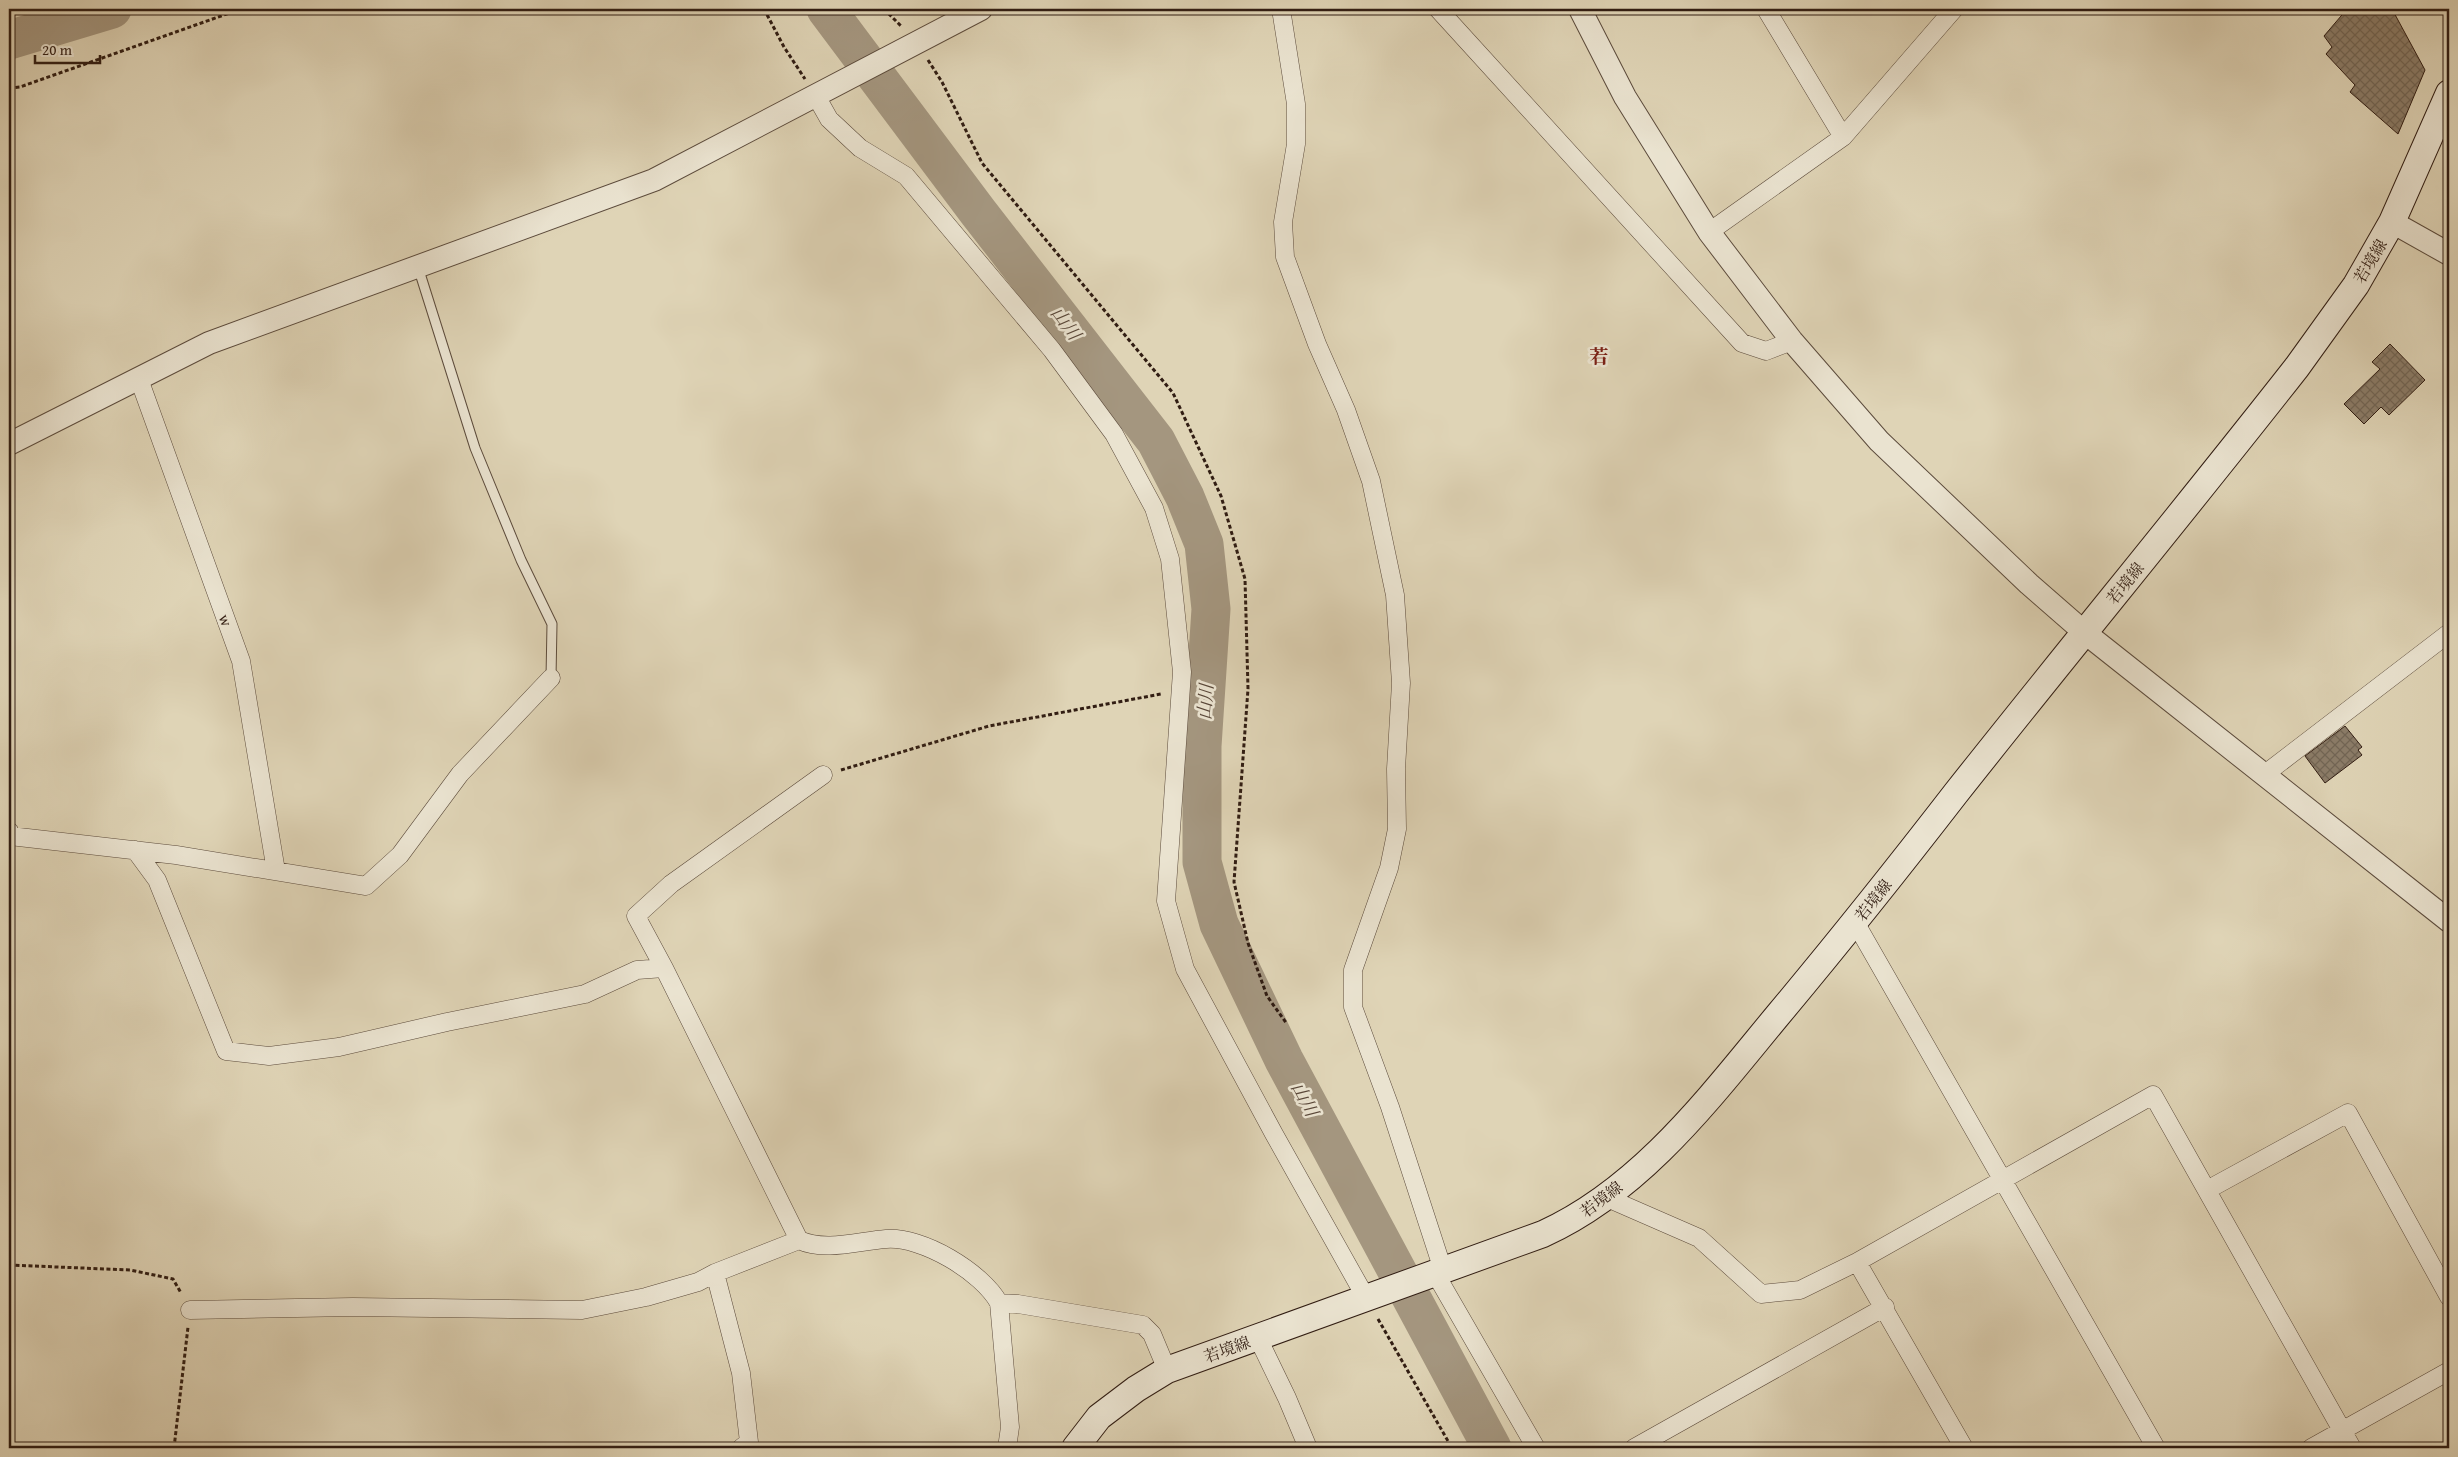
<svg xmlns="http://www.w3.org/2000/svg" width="2458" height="1457" font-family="'Gentium Book Plus','Noto Serif JP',serif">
<defs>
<pattern id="building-cross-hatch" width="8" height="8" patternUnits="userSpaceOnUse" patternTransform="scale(1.25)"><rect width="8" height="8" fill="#8b7c68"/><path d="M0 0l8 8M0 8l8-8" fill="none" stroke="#726554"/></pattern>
</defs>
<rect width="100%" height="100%" fill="#dfd4b6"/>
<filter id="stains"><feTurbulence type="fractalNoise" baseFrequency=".004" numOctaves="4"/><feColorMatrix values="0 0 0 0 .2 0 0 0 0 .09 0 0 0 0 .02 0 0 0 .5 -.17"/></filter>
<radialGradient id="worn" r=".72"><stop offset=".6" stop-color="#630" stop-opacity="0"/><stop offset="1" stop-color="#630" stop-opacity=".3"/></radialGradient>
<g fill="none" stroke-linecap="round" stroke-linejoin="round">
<path stroke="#a4967f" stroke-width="39" d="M826,9L978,212L1156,441L1185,497L1204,544L1211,609L1202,746V862L1219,924L1284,1060L1492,1448
M9,40L112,9"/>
</g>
<path fill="url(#building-cross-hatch)" stroke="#311d13" d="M2347,9H2392L2425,70L2398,134L2350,92L2355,85L2326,54L2332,47L2324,36Z
M2390,344L2425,380L2389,415L2381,407L2364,424L2344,404L2380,369L2372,362Z
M2345,726L2362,747L2358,750L2362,755L2325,783L2305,756Z"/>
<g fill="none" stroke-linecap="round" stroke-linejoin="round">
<g stroke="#5c4b3c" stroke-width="11">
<path id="service" d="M418,267L475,448L521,560L552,624L551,678"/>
</g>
<g stroke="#5c4b3c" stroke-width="19">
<path id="minor" d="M1281,9L1296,104V144L1283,222L1285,257L1317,344L1346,410L1371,481L1395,595L1401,683L1396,769L1397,829L1389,868L1353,970V1007L1390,1107L1443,1270
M1438,9L1742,343L1766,351L1792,341
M1766,9L1843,137
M816,96L829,119L860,148L906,176L1052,350L1114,434L1154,508L1170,559L1182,672L1166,901L1185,969L1274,1134L1366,1298
M1709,232L1843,137L1954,9
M139,379L241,661L276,871
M2265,774L2449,633
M9,831L10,836L176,855L366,886L400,855L460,774L551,678
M135,850L157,880L226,1051L269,1056L339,1047L447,1022L585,994L637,970L664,968L799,1240C825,1252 859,1241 886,1239C922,1236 982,1272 999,1303
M1855,922L2156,1448
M664,968L636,916L671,884L823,775
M2207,1190L2348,1113L2449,1297
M1605,1197L1699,1238L1761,1294L1800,1290L1857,1262L2153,1095L2352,1448
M1857,1262L1964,1448
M715,1273L741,1373L749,1442L741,1448
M1435,1273L1536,1448
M190,1310L353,1307L582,1310L646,1297L698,1282L715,1273L799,1240
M1258,1338L1287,1398L1308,1448
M1007,1448L1010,1427L999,1303L1018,1304L1143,1325L1152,1334L1167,1370
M1634,1448L1885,1307
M2311,1448L2449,1371"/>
</g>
<g stroke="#5c4b3c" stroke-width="24">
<path id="tertiary" d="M1580,9L1625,97L1709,232L1792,341L1879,441L2029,584L2084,632L2449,921
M2392,222L2449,254
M9,444L209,343L654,180L981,9"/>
</g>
<g stroke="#311d13" stroke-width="28">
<path id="secondary" d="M1075,1448L1099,1417L1136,1389L1167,1370L1543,1234C1642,1189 1710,1097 1778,1015C1839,942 1898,868 1956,793C2069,650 2185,510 2297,367L2356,285L2392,222L2449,93"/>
</g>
<path stroke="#311d13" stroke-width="3" stroke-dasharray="4 2.5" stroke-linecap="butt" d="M764,9L784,47L805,79
M884,9L901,26
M928,60L942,82L982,163L1173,393L1221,496L1245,579L1248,689L1234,882L1248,943L1267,996L1287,1024
M9,88L20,87L241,9
M841,770L989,726L1161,694
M9,1265L130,1270L173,1279L181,1293
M1378,1319L1452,1448
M174,1448L188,1327"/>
<use href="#service" stroke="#eae3d0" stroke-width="9"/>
<use href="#minor" stroke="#eae3d0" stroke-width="18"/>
<use href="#tertiary" stroke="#eae3d0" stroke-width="22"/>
<use href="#secondary" stroke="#eae3d0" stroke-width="26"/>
</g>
<g text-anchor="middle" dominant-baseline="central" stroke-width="5" stroke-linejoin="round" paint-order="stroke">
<g font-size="16" fill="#311d13" stroke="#eae3d0">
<text transform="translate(2370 261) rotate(-59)">若境線</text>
<text transform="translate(2125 583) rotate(-51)">若境線</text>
<text transform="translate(226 620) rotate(70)">w</text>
<text transform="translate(1873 900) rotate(-52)">若境線</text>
<text transform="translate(1601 1199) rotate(-37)">若境線</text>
<text transform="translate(1227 1349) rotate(-20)">若境線</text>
</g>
<g font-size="18" font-style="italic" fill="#594739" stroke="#eae3d0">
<text transform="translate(1066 323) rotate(53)">山川</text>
<text transform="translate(1205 702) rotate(-86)">山川</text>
<text transform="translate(1305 1099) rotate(62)">山川</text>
</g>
<g font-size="19" font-weight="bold" fill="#7a1f14" stroke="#eae3d0">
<text x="1599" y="356">若</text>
</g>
</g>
<rect width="2458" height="1457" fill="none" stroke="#dfd4b6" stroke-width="30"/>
<rect x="10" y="10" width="2438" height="1437" fill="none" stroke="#311d13" stroke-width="2.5"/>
<rect x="15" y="15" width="2428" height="1427" fill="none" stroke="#311d13"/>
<path d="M35 55v8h65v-8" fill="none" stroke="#311d13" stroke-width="2.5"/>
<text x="42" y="55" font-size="15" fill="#311d13" stroke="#eae3d0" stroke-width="4" paint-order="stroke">20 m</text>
<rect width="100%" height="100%" filter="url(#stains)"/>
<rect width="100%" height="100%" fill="url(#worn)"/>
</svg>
